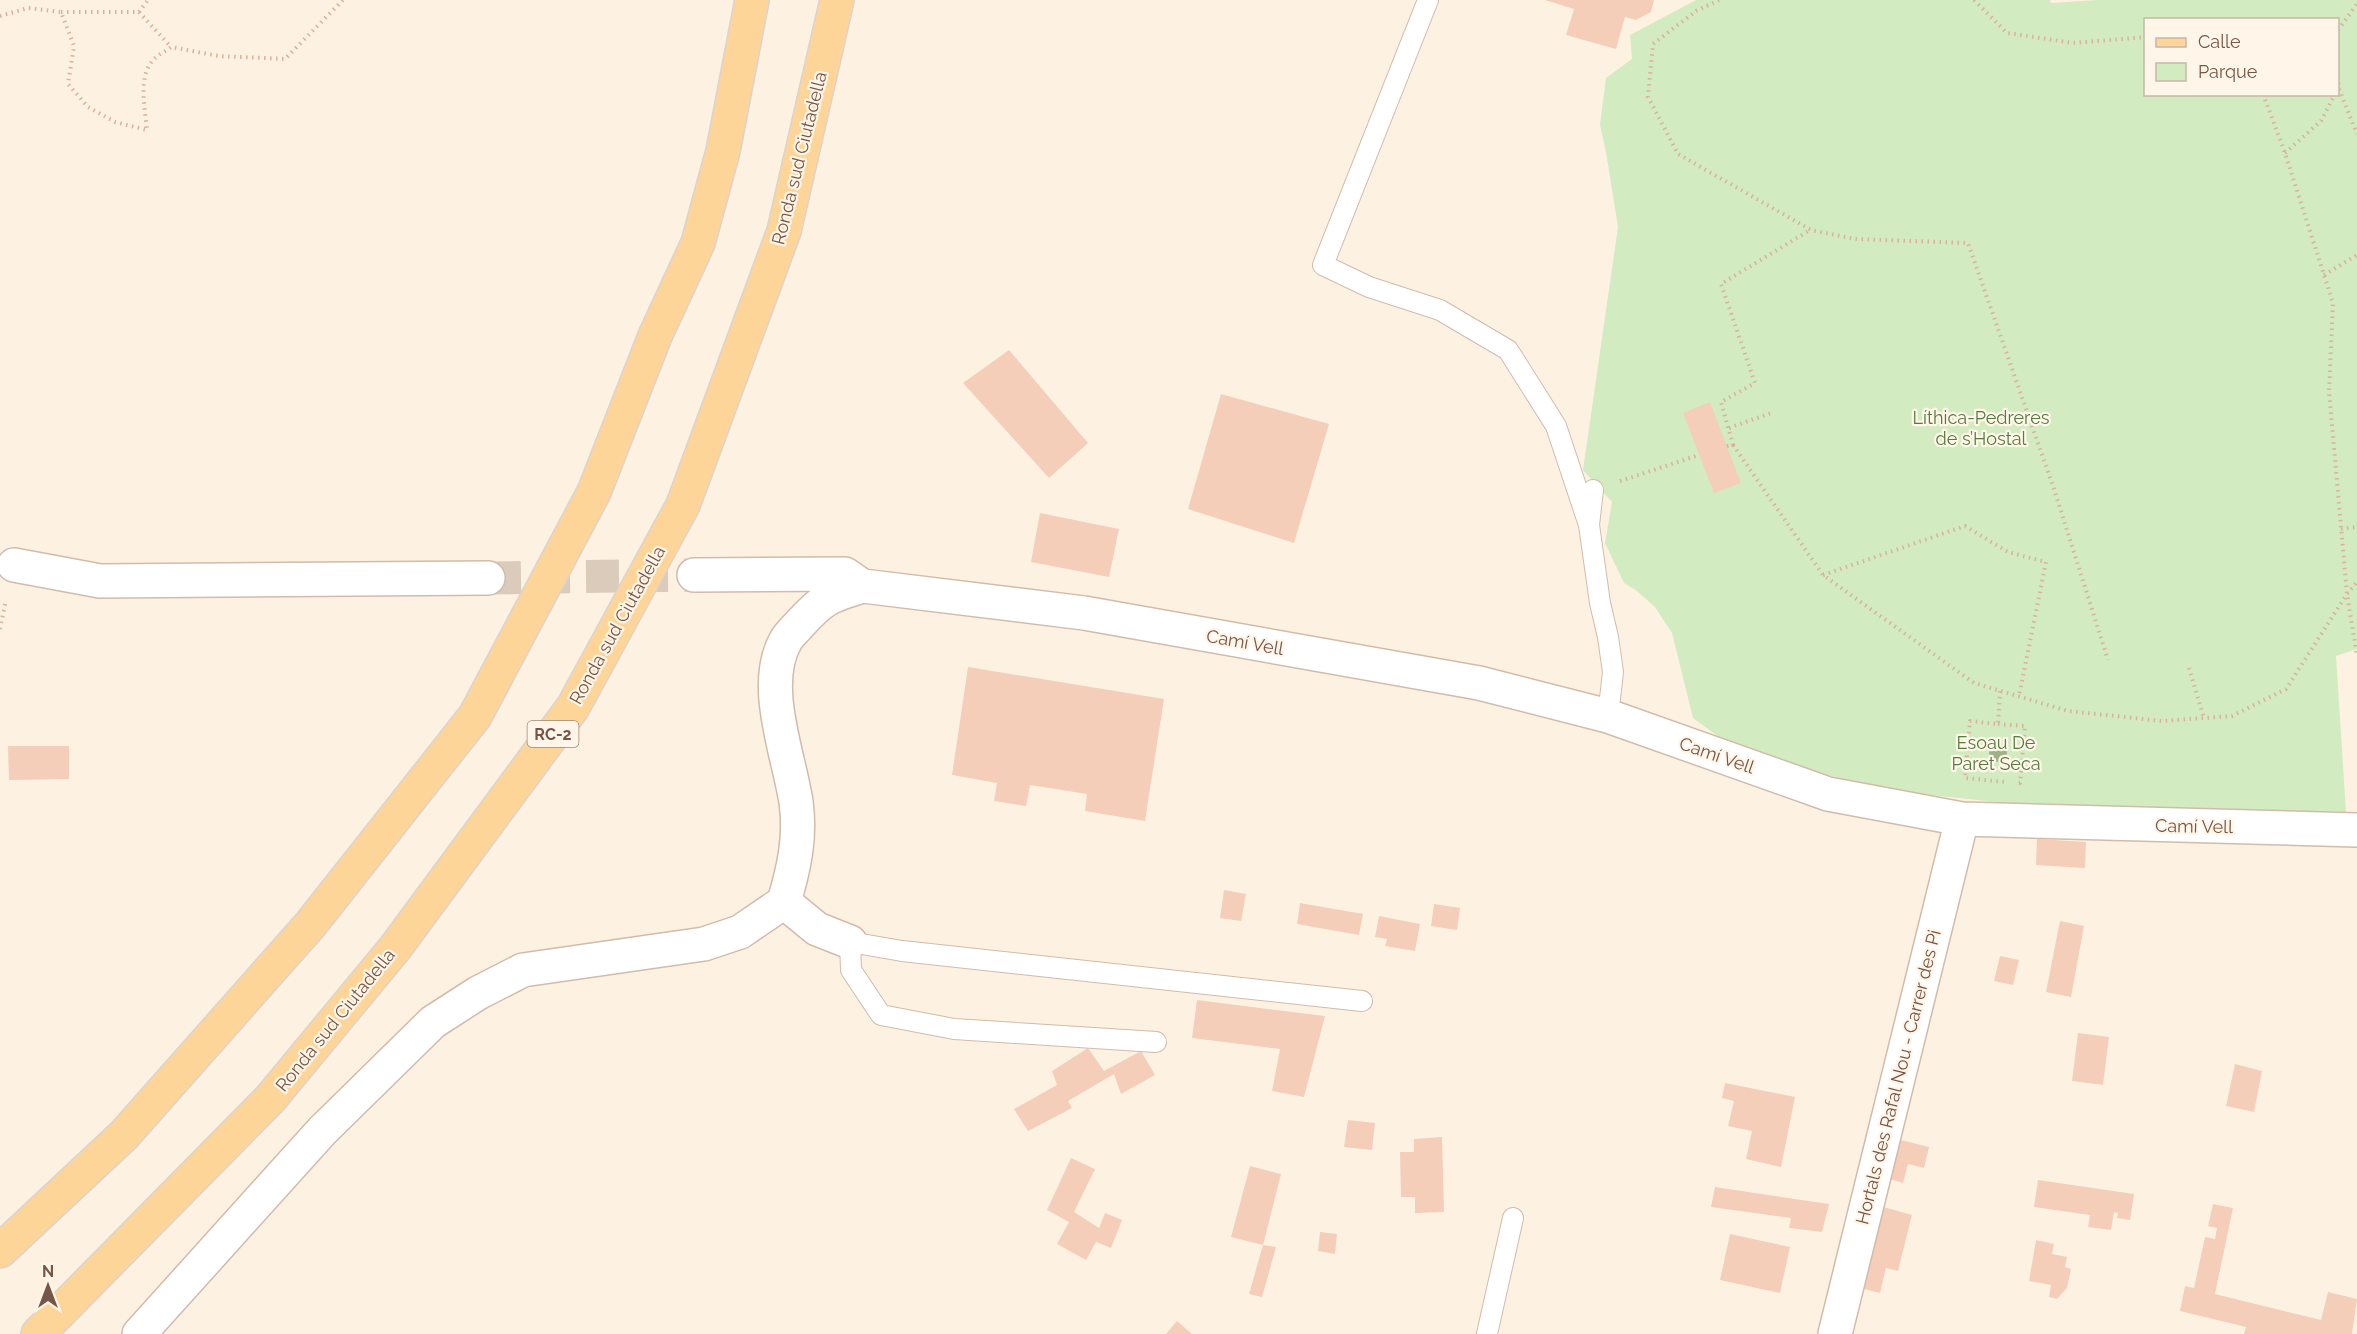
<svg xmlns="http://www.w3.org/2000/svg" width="2357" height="1334" font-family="Raleway,sans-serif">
<rect width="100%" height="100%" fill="#fdf2e2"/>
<path fill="#d3ebc0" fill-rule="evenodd" d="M1696,0H2050L2051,3L2097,0H2357V649L2336,656L2346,812L2004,803L1895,791L1859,784L1731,746L1693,718L1672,633L1655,607L1637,591L1624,583L1605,543L1612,502L1583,470L1618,227L1606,152L1600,125L1606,78L1632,59L1630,35ZM2146,20H2338V94H2146Z"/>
<path fill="#f4ceb9" d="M1545,0H1654L1651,12L1636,20L1625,17L1616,49L1566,35L1574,9Z
M1009,350L1088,443L1049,478L963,383Z
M1221,394L1329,424L1294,543L1188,509Z
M1710,402L1741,483L1714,493L1683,413Z
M1040,513L1119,529L1109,577L1031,562Z
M968,667L1164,699L1145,821L1085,811L1087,794L1030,785L1026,806L994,801L997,783L952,775Z
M8,746H69V779L9,780Z
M2037,839L2086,842L2085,868L2036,865Z
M1224,890L1246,894L1241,921L1220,918Z
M1300,903L1363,914L1359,935L1297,924Z
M1434,904L1460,908L1457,930L1431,926Z
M1379,916L1420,924L1415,951L1385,946L1387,939L1375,937Z
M2060,921L2084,926L2071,997L2046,992Z
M2000,956L2019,960L2013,985L1994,981Z
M1197,1000L1325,1016L1304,1097L1272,1091L1280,1049L1192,1038Z
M2078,1033L2109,1037L2103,1085L2072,1081Z
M1088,1048L1104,1071L1141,1051L1155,1075L1121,1094L1114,1074L1068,1101L1072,1108L1028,1131L1014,1109L1057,1085L1052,1071Z
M2235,1064L2262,1071L2254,1112L2226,1106Z
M1725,1083L1795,1097L1781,1167L1746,1159L1752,1131L1728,1126L1734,1101L1722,1098Z
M1348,1120L1375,1123L1372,1150L1344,1147Z
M1442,1137L1444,1212L1415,1213V1197H1401L1400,1152H1414V1139Z
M1897,1139L1929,1147L1924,1168L1908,1164L1903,1183L1887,1178Z
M1071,1158L1095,1169L1074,1212L1099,1228L1105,1213L1122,1220L1111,1248L1096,1242L1086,1260L1057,1244L1069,1222L1047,1210Z
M1250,1166L1281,1174L1263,1245L1231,1237Z
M2038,1180L2134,1194L2130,1220L2117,1218L2118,1213L2114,1212L2111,1230L2088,1227L2090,1215L2034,1207Z
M1715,1187L1829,1204L1822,1232L1789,1228L1791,1218L1711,1207Z
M2213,1204L2233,1208L2215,1294L2321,1320L2328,1292L2357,1299L2352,1334H2244L2246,1327L2180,1311L2185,1286L2194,1288L2205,1237L2215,1239L2217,1228L2208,1226Z
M1880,1206L1912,1215L1898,1271L1886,1268L1880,1293L1860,1288Z
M1320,1232L1337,1234L1335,1254L1318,1251Z
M1730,1234L1790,1247L1780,1293L1720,1280Z
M2036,1240L2054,1244L2052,1254L2067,1257L2065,1267L2071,1269L2067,1288L2057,1299L2049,1297L2051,1285L2029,1281Z
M1263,1245L1276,1247L1262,1297L1249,1294Z
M1177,1321L1192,1334H1166Z"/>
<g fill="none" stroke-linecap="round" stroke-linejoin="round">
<path stroke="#dbcbbb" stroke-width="33" stroke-dasharray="33 16" stroke-linecap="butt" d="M488,578L694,575"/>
<g stroke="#d1bbab" stroke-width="22">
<path id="service" d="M1428,0L1323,265L1369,287L1440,310L1508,350L1556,426L1589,525
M1593,490L1589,525L1600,603L1608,637L1613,672L1608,716
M1156,1042L954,1029L881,1015L851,970L850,942L902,951L1362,1001
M1487,1334L1513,1218"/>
</g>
<g stroke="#d1bbab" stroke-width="36">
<path id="minor" d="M14,565L100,581L488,578
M694,575L845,574L861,585
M850,942L817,929L784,902C794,868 801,837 796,802C789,755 760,685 786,640C789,635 794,630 798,626C822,599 829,596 863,586L1084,613L1479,683L1608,716L1828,794L1962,819L2357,830
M139,1334L322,1131L433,1022L478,993L523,970L704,944L740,932L784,902
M1835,1334L1962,819"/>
</g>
<g stroke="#dbd3cf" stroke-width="36">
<path id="primary" d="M0,1251L124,1135L310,925L475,716L594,492L655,336L698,243L723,151L752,0
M38,1334L270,1099L395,948L573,707L683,505L784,231L837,0"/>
</g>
<path stroke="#d8b29c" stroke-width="4" stroke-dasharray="1.5 4.5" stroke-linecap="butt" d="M1719,0L1696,11L1653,44L1648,97L1678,154L1811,230L1855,239L1968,243L2053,486L2108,660
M1974,0L2007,33L2073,43L2146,37
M61,12H139L171,47
M139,12L148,0
M0,16L28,8L61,12L74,46L68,84L88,107L115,122L147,130C145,108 137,75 155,58C159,54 166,51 171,47L219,56L285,59L343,0
M2338,30L2357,4
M2338,77L2339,88
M2339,89L2357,134
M2263,94L2285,153L2333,303L2329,391L2347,594L2357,656
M2285,153L2321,121L2335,94
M2324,275L2357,255
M1729,428L1771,413
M1733,445L1823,575L1974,683L2068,711L2162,721L2232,716L2286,689L2347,594L2357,582
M1727,446L1733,445L1721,402L1755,383L1721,284L1810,230
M1620,481L1699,455
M2341,529L2357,527
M1823,575L1965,526L2008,552L2046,562L2019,696
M0,629L6,600
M2189,668L2204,718
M2000,691L1998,724L1970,721L1965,778L2006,782
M1998,724L2025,726L2020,783H2016"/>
<use href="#service" stroke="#fff" stroke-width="20"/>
<use href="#minor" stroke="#fff" stroke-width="33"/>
<use href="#primary" stroke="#fed598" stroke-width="33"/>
</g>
<circle fill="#a0b188" cx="1998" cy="753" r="9"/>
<g text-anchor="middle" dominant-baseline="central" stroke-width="4.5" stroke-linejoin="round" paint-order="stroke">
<rect fill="#fff6e9" stroke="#9f8778" stroke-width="1.5" x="527.5" y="721" width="51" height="26" rx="4.5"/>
<g font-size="16" font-weight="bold" fill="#765747">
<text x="553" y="734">RC-2</text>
</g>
<g font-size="18" fill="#765747" stroke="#fff6e9">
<text transform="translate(799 158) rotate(-76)">Ronda sud Ciutadella</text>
<text transform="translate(617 625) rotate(-61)">Ronda sud Ciutadella</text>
<text transform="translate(1245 642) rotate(10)">Camí Vell</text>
<text transform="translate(1717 755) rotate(19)">Camí Vell</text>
<text transform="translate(2194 826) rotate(1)">Camí Vell</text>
<text transform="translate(335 1020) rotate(-51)">Ronda sud Ciutadella</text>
<text transform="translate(1898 1077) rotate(-76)">Hortals des Rafal Nou - Carrer des Pi</text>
</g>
<g font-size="18" fill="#537c3f" stroke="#fff6e9">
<text x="1981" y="417">Líthica-Pedreres<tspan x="1981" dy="21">de s’Hostal</tspan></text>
<text x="1996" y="742">Esoau De<tspan x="1996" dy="21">Paret Seca</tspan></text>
</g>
</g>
<rect x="2144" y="18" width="195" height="78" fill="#fff6e9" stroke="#c8b6a8" stroke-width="1.5"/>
<rect x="2156" y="38" width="30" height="9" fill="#fed598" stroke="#c8b6a8" stroke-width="1.5"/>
<text x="2198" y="48" font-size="18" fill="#765747">Calle</text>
<rect x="2156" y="63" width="30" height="18" fill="#d3ebc0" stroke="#c8b6a8" stroke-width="1.5"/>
<text x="2198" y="78" font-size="18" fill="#765747">Parque</text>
<g transform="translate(48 1286)" stroke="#fff6e9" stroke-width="4.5" paint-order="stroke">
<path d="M0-4.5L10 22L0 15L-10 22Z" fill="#765747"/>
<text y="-9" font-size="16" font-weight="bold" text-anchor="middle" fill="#765747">N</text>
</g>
</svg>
